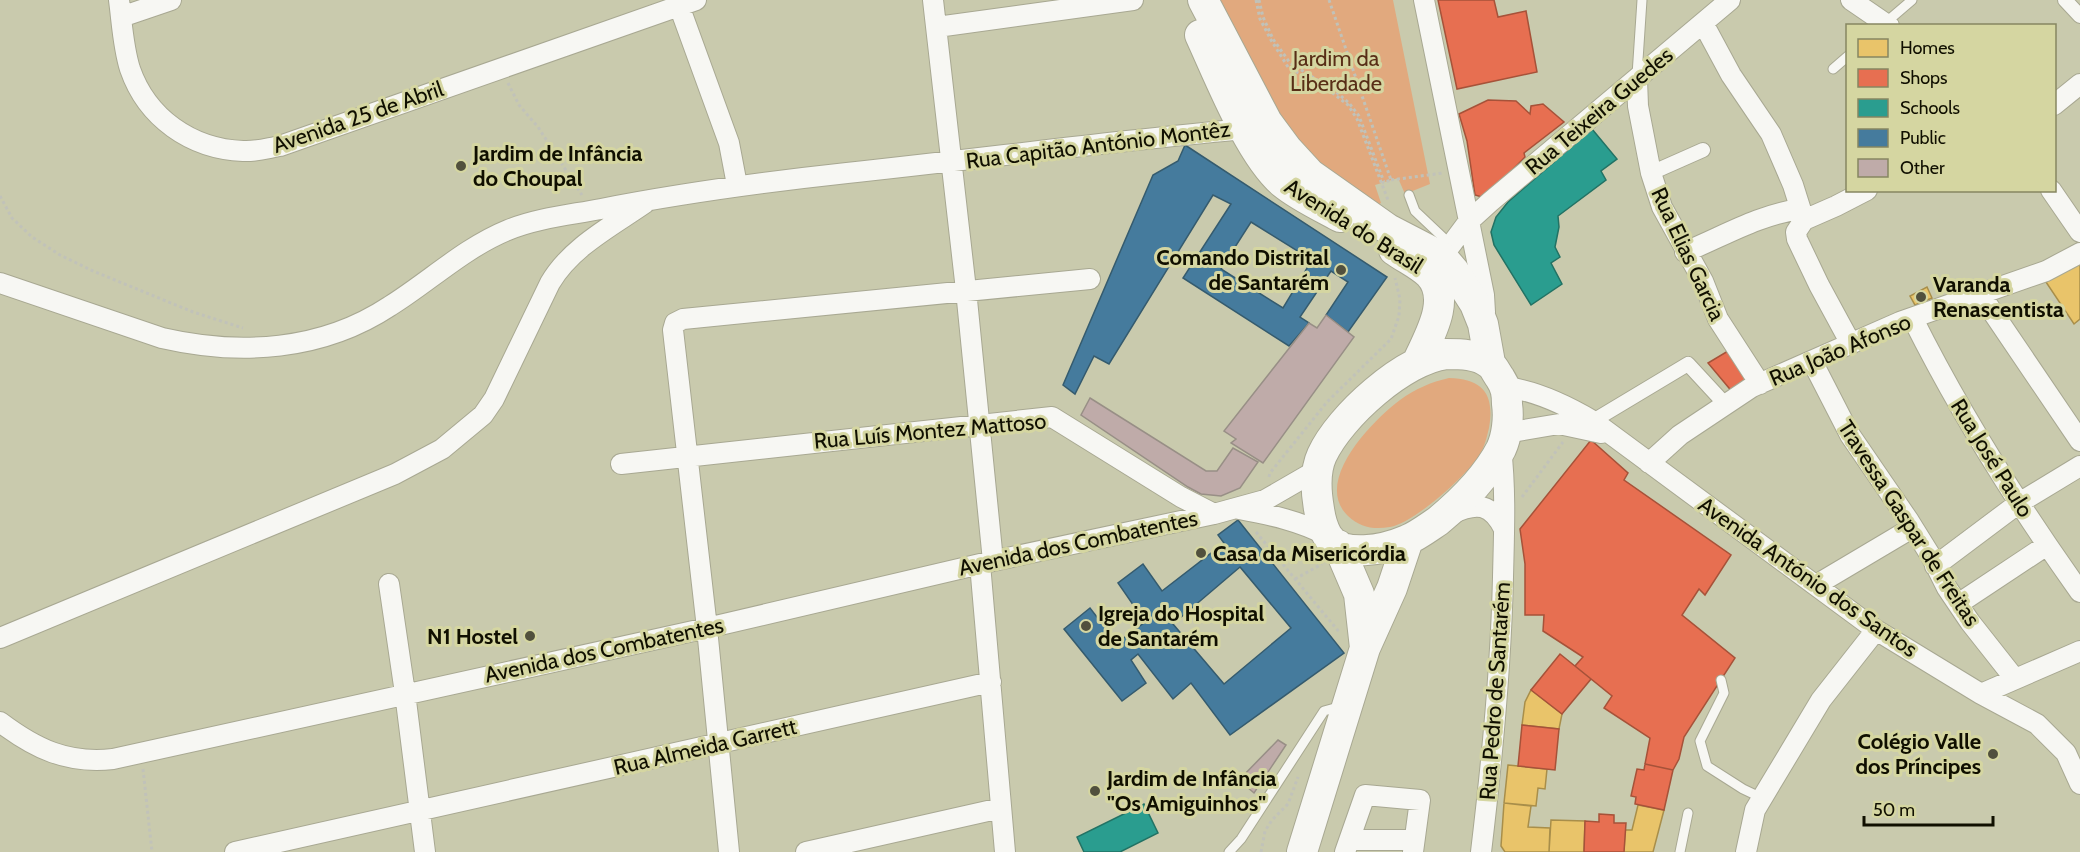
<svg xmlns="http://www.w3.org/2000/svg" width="2080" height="852" font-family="Cabin,sans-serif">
<rect width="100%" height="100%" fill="#c9caad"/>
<path fill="#e1a97e" d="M1217,0H1393L1430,184L1405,194L1398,178L1375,185L1381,203L1374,207L1302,153Z
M1449,378C1483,379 1495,394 1489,428C1487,436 1485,446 1480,454C1468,475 1414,523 1390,527C1373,530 1360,527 1348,516C1312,482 1373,420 1400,400C1415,389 1431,382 1449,378Z"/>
<path fill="#e9c46a" stroke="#a88e4a" stroke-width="1.5" d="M2080,263V319L2074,324L2044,279Z
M1927,287L1932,298L1915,305L1910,296Z
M1531,690L1562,714L1559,729L1522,725L1525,702Z
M1508,765L1547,769L1545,789L1538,788L1536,806L1504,803Z
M1504,803L1531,806L1528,827L1550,828L1549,852H1505L1501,846Z
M1638,805L1664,810L1653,852H1624L1625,830H1632Z
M1551,820L1585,821L1584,852H1549Z"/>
<path fill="#e76f51" stroke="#a65239" stroke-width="1.5" d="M1438,0H1494L1498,17L1526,11L1537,72L1457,89Z
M1488,100L1516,101L1530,114L1531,106L1543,104L1564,122L1524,153L1525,157L1485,198L1475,195L1467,141L1459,114Z
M1733,348L1756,383L1734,394L1708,363Z
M1591,440L1628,473L1624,480L1731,555L1705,595L1699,589L1682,615L1735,658L1684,737L1679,759L1673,770L1645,764L1650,738L1604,708L1612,696L1575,666L1583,657L1543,631L1544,615H1525V564L1520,529Z
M1560,654L1591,679L1562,714L1531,690Z
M1522,725L1559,729L1555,770L1518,766Z
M1645,764L1673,770L1664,810L1635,804L1636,797L1631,796L1637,769L1644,770Z
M1599,814L1614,815V823H1626L1624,852H1584L1585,821L1599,822Z"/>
<path fill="#2a9d8f" stroke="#227264" stroke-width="1.5" d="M1592,129L1617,159L1601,171L1606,180L1558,216L1559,227L1555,247L1560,257L1551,263L1562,284L1531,305L1494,245L1491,232L1496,217L1508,202Z
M1144,804L1158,833L1120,852H1084L1077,837Z"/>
<path fill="#457b9d" stroke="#355b6e" stroke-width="1.5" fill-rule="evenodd" d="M1185,145L1387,277L1348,332L1326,315L1348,282L1331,271L1300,317L1309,323L1289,346L1183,278L1231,204L1213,195L1109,364L1094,356L1075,394L1063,385L1153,175L1178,161ZM1251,222L1312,260L1283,308L1221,269Z
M1238,520L1344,653L1230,735L1191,683L1173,699L1138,654L1131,660L1146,683L1122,701L1064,629L1090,608L1117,643L1145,622L1118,583L1143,564L1162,591L1224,543L1218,535ZM1240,567L1291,628L1224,684L1173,624Z"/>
<path fill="#bfaba9" stroke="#988f86" stroke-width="1.5" d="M1326,315L1354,337L1263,463L1231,443L1236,439L1224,431L1309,323L1317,328Z
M1090,398L1206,471H1217L1233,448L1258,462L1240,488L1221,496L1201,494L1188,487L1081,415Z
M1278,740L1286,745L1254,793L1239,780Z"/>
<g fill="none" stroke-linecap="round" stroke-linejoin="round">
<g stroke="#a8a892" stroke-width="11">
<path id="service" d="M1884,24L1912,0
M1833,69L1848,56
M1637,75L1642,0
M1409,195L1415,211L1452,246
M1721,680L1724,693L1700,741L1707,766L1743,789L1762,798
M1229,852L1241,839L1324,711L1342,706
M1680,852L1688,813"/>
</g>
<g stroke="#a8a892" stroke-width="16">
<path id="pedestrian" d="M2065,0L2080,16
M1651,173L1703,150
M1593,421L1688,364L1725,404"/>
</g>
<g stroke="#a8a892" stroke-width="22">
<path id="minor" d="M119,0C122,23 123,47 130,69C147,118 191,149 243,151C256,152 268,148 280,146L696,0
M677,0L729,143L737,185
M933,0L966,290L993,561
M1424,0L1484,295L1485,312
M1851,0L1889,26
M121,17L171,0
M1703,23L1731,75L1771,134L1793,185L1804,220
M937,27L1133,0
M1637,79L1638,106L1651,173L1662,207L1703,281L1718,319L1760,384
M2054,105L2080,84
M2051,190L2080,232
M1804,220L1796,232L1797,239L1819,285L1851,344
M1804,220L1836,206L1867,190
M1685,252C1724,236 1758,215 1800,209
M1442,257L1468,222L1490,202L1730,0
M0,283L162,338C240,356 322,351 390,306C430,281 464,248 508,230C537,218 570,215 601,209C683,193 764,182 847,173C979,159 1112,141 1244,129
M1981,295L2080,441
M1913,319C1961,415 2018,505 2080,592
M1812,361L1850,435L1909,521L1932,558L1947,588L1970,622L2015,679
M1506,387C1537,391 1566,405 1593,421L1876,630L1981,694L2037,724L2066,753L2080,784
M1506,433L1559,424L1601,433
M1649,463L1680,435L1752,387L1900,322L2046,271L2080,253
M621,464L1052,417L1181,497L1214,514
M1239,509C1271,515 1300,521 1328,536
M1451,514C1477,502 1491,503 1504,529
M980,564L1005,852
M1935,566L2019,503L2080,466
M389,584L405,693L425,852
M1816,585L1912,528
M1958,604L2047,545
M0,638L395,474L442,449L483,415L494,399L550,283C571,247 612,226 645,203
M1981,694L2080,651
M0,722C36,749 67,764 113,759L707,628L993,561L1214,514L1265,500L1317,470
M1350,840H1414
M235,852L991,682
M729,852L707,628L673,330L675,323L683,319L1090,279
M806,852L1001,808
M1345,852L1365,795L1420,800L1413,852
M1481,852C1492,761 1501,669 1503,577C1504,534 1506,491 1501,448
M1746,852L1755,810L1821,700L1876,630"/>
</g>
<g stroke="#a8a892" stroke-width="32">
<path id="primary" d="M1203,0L1267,122L1287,149L1310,174L1388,229L1442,257L1454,271L1475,304L1483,324L1490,363
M1200,35C1219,76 1250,156 1284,184C1300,197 1322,207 1340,217
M1394,250C1405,258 1420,265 1429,274C1453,299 1428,338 1417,363
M1446,354C1460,354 1478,354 1490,364C1494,367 1497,374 1500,378C1506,387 1507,394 1507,404C1509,418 1507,436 1501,449C1487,476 1461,502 1438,521C1429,527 1417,536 1407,540C1386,549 1341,560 1327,535C1323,528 1320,516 1319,509C1316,492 1315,470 1322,455C1340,416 1404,359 1446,354Z
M1338,545L1359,594L1365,648
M1302,852L1365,648L1392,588L1408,540"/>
</g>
<path stroke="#c1c2b9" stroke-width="3" stroke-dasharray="3 3" stroke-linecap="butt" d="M1256,0L1260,19L1271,40L1288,67L1334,94L1348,105L1357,119L1388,200
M1259,0L1263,17L1273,39L1290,63L1335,91L1349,103L1359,116L1384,182
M1329,0L1391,180L1382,183
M508,83L519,105L538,127L582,195
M1391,180L1443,173
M0,196L12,218L32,237L60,255L93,271L193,312L243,328
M1269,477L1270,473L1327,402L1391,339L1399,316L1400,299L1395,278
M1522,497L1563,442
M1256,532L1340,633
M1295,579L1322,564
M143,769L152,852
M1261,852L1265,831L1272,820L1288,804L1298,777"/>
<use href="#service" stroke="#f7f7f3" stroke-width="9"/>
<use href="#pedestrian" stroke="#f7f7f3" stroke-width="14"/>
<use href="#minor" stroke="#f7f7f3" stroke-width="20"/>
<use href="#primary" stroke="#f7f7f3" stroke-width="30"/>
</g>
<g fill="#51503d" stroke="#d5d6a1" stroke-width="2">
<circle cx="461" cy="166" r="6"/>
<circle cx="1341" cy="270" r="6"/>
<circle cx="1921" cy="297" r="6"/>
<circle cx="1201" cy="553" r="6"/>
<circle cx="1086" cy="626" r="6"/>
<circle cx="530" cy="636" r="6"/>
<circle cx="1993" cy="754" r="6"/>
<circle cx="1095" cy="791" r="6"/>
</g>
<g text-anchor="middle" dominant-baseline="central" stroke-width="6" stroke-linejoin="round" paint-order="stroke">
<g font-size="22" fill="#582e17" stroke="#d5d6a1">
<text x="1336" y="58">Jardim da<tspan x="1336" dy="25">Liberdade</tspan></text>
</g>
<g font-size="22" fill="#100f00" stroke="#d5d6a1">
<text transform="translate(1599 111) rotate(-40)">Rua Teixeira Guedes</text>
<text transform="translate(358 117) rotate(-19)">Avenida 25 de Abril</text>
<text transform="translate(1098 145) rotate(-7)">Rua Capitão António Montêz</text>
<text transform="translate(1354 226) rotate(32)">Avenida do Brasil</text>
<text transform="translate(1688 254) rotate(65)">Rua Elias Garcia</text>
<text transform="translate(1840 350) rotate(-23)">Rua João Afonso</text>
<text transform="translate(930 431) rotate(-5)">Rua Luís Montez Mattoso</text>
<text transform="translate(1992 458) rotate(58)">Rua José Paulo</text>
<text transform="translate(1909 523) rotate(57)">Travessa Gaspar de Freitas</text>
<text transform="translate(1078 543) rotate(-12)">Avenida dos Combatentes</text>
<text transform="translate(1808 577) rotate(35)">Avenida António dos Santos</text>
<text transform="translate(604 650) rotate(-12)">Avenida dos Combatentes</text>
<text transform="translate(1495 691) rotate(-86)">Rua Pedro de Santarém</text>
<text transform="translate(705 747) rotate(-13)">Rua Almeida Garrett</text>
</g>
<g font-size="22" font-weight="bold" fill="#100f00" stroke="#d5d6a1" text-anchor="start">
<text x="473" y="153">Jardim de Infância<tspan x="473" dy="25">do Choupal</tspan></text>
<text x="1329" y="257" text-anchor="end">Comando Distrital<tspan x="1329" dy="25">de Santarém</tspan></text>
<text x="1933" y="284">Varanda<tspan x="1933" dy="25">Renascentista</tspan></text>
<text x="1213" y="553">Casa da Misericórdia</text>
<text x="1098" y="613">Igreja do Hospital<tspan x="1098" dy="25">de Santarém</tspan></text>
<text x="518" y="636" text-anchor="end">N1 Hostel</text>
<text x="1981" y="741" text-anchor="end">Colégio Valle<tspan x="1981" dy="25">dos Príncipes</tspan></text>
<text x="1107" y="778">Jardim de Infância<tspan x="1107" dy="25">"Os Amiguinhos"</tspan></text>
</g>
</g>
<rect x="1846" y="24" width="210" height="168" fill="#d5d6a1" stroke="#868661" stroke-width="1.5"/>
<rect x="1858" y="39" width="30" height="18" fill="#e9c46a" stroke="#868661" stroke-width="1.5"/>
<text x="1900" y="54" font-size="18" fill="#100f00">Homes</text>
<rect x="1858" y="69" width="30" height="18" fill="#e76f51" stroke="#868661" stroke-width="1.5"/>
<text x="1900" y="84" font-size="18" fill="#100f00">Shops</text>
<rect x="1858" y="99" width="30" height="18" fill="#2a9d8f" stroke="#868661" stroke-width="1.5"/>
<text x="1900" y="114" font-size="18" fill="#100f00">Schools</text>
<rect x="1858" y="129" width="30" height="18" fill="#457b9d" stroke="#868661" stroke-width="1.5"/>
<text x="1900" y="144" font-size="18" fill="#100f00">Public</text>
<rect x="1858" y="159" width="30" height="18" fill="#bfaba9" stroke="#868661" stroke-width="1.5"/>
<text x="1900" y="174" font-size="18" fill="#100f00">Other</text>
<path d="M1864 816v9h129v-9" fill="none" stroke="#100f00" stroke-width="3"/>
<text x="1873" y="816" font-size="18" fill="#100f00" stroke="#d5d6a1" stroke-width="4.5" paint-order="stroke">50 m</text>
</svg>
